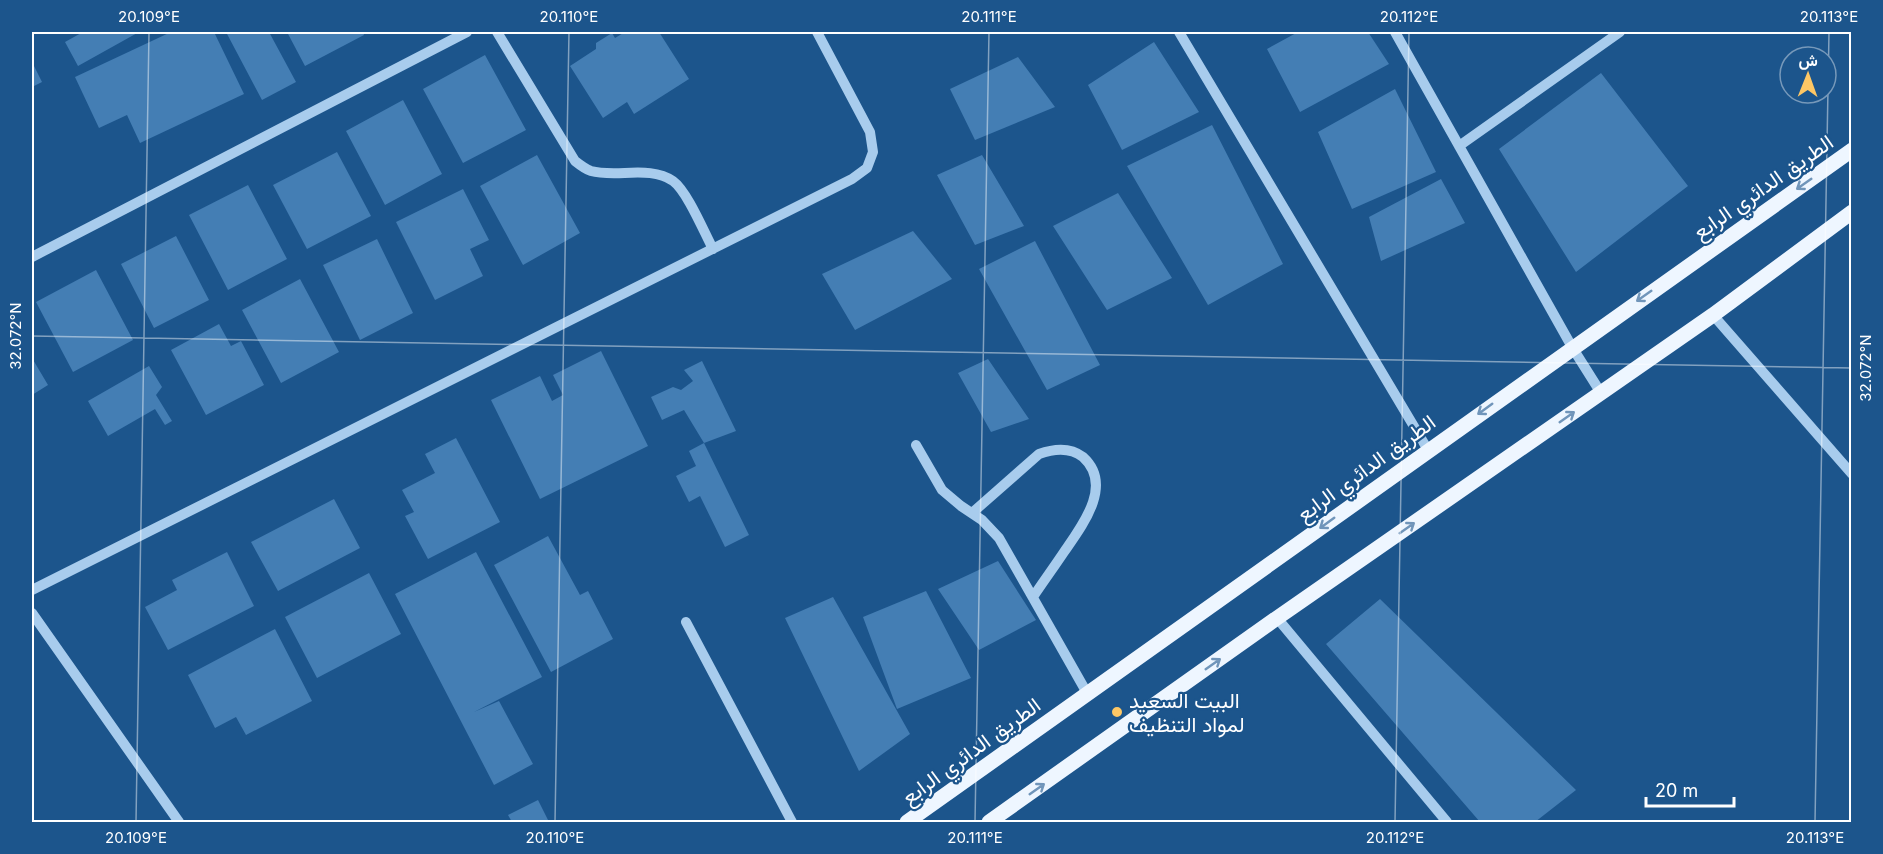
<svg xmlns="http://www.w3.org/2000/svg" width="1883" height="854" font-family="Inter,Vazirmatn,sans-serif">
<rect width="100%" height="100%" fill="#1c558c"/>
<path fill="#447eb4" d="M83,32H139L78,66L65,42Z
M171,32H214L244,94L140,143L127,115L99,128L75,77Z
M226,32H269L296,82L262,100Z
M287,32H363L364,35L305,66Z
M625,32H659L689,79L634,114L627,102L603,118L570,66L596,49V43L612,33L615,38Z
M1298,32H1368L1389,64L1300,112L1267,49Z
M1154,42L1199,112L1122,150L1088,85Z
M485,55L526,130L463,163L423,89Z
M1018,57L1055,107L975,140L950,89Z
M32,62L42,82L32,87Z
M1601,73L1688,186L1576,272L1499,149Z
M1395,89L1436,172L1352,209L1318,132Z
M403,100L442,174L385,205L346,131Z
M1212,125L1283,264L1208,305L1127,166Z
M337,152L371,216L307,249L273,185Z
M537,155L580,233L523,265L480,186Z
M982,155L1024,226L975,245L937,175Z
M1441,179L1465,223L1381,261L1369,217Z
M248,185L287,259L228,290L189,215Z
M463,189L489,240L470,249L483,276L435,300L396,222Z
M1118,193L1172,278L1107,310L1053,226Z
M913,231L952,279L855,330L822,274Z
M176,236L209,300L154,328L121,264Z
M377,239L413,313L360,340L323,265Z
M1035,241L1100,365L1047,390L979,269Z
M96,270L133,340L73,372L36,302Z
M300,279L339,352L281,383L242,310Z
M219,324L231,346L241,341L264,385L206,415L171,350Z
M601,351L648,446L540,499L491,400L540,376L552,401L563,395L553,375Z
M32,358L48,385L32,395Z
M988,359L1029,419L991,432L958,373Z
M702,361L736,431L704,443L684,410L662,420L651,397L673,387L681,390L693,381L684,370Z
M149,366L162,387L156,395L172,421L165,425L155,409L108,436L88,401Z
M456,438L500,522L428,559L405,516L414,512L402,490L435,473L425,454Z
M704,443L749,535L725,547L700,496L689,502L676,476L696,466L689,451Z
M334,499L360,548L278,591L251,542Z
M548,536L580,595L588,591L613,639L551,672L494,565Z
M227,552L254,606L168,650L145,607L177,590L172,580Z
M476,552L542,677L474,712L499,701L533,764L494,785L395,594Z
M998,561L1036,620L979,650L938,589Z
M369,573L401,634L317,678L285,617Z
M926,591L971,678L897,709L863,617Z
M833,597L910,734L859,771L785,618Z
M1380,599L1576,790L1535,822H1480L1326,644Z
M275,629L312,701L246,735L236,717L215,728L188,675Z
M538,800L549,822H512L508,815Z"/>
<g fill="none" stroke-linecap="round" stroke-linejoin="round">
<path stroke="#a8cced" stroke-width="10" d="M497,32L575,161C580,165 585,169 591,171C616,178 650,165 673,181C687,191 704,232 713,249
M1179,32L1428,450
M1395,32L1572,347L1601,393
M1459,146L1620,32
M32,257L467,32
M1713,315L1852,474
M916,445L942,490L961,506L982,520L999,538L1087,693
M972,513L1039,454C1053,449 1070,447 1083,457C1114,485 1082,526 1064,552C1054,567 1043,582 1033,597
M32,590L852,179L867,168L873,152L870,132L817,32
M32,613L179,822
M1277,618L1447,822
M686,622L792,822"/>
<path stroke="#eef6ff" stroke-width="15" d="M907,822L1852,150
M989,822L1277,618L1713,315L1852,212"/>
</g>
<defs><path id="oneway-shaft" d="M-6 0H5M1.5-3L5.5 0L1.5 3" fill="none" stroke-width="1.6" stroke-linecap="round" stroke-linejoin="round" transform="scale(1.5)"/></defs>
<g stroke="#7095ba">
<use href="#oneway-shaft" transform="translate(1804 184) rotate(145)"/>
<use href="#oneway-shaft" transform="translate(1644 296) rotate(145)"/>
<use href="#oneway-shaft" transform="translate(1485 409) rotate(144)"/>
<use href="#oneway-shaft" transform="translate(1567 417) rotate(-35)"/>
<use href="#oneway-shaft" transform="translate(1327 523) rotate(144)"/>
<use href="#oneway-shaft" transform="translate(1407 528) rotate(-35)"/>
<use href="#oneway-shaft" transform="translate(1213 664) rotate(-35)"/>
<use href="#oneway-shaft" transform="translate(1037 789) rotate(-35)"/>
</g>
<path fill="none" stroke="#fff" stroke-width="1.5" stroke-opacity="0.45" d="M32,336L1852,368M136,822L149,32M555,822L569,32M975,822L989,32M1395,822L1409,32M1815,822L1829,32"/>
<circle fill="#fdc765" stroke="#1c558c" stroke-width="2" cx="1117" cy="712" r="6"/>
<g text-anchor="middle" dominant-baseline="central" stroke-width="4.5" stroke-linejoin="round" paint-order="stroke">
<g font-size="21" fill="#fff" stroke="#1c558c">
<text transform="translate(1763 187) rotate(-35)">الطريق الدائري الرابع</text>
<text transform="translate(1366 468) rotate(-36)">الطريق الدائري الرابع</text>
<text transform="translate(971 751) rotate(-36)">الطريق الدائري الرابع</text>
</g>
<g font-size="21" fill="#fff" stroke="#1c558c" text-anchor="start">
<text x="1129" y="700">البيت السعيد<tspan x="1129" dy="24">لمواد التنظيف</tspan></text>
</g>
</g>
<rect width="1883" height="854" fill="none" stroke="#1c558c" stroke-width="66"/>
<g transform="translate(1808 75) rotate(1)"><circle r="28" fill="#1c558c" stroke="#7799ba" stroke-width="1.5"/>
<path d="M0-4.5L10 22L0 15L-10 22Z" fill="#fdc765"/>
<text y="-9" font-size="16" font-weight="bold" text-anchor="middle" fill="#ffffff">ش</text>
</g>
<path d="M1646 797v9h88v-9" fill="none" stroke="#ffffff" stroke-width="3"/>
<text x="1655" y="797" font-size="18" fill="#ffffff" stroke="#1c558c" stroke-width="4.5" paint-order="stroke">20 m</text>
<rect x="33" y="33" width="1817" height="788" fill="none" stroke="#fff" stroke-width="2"/>
<g font-size="15" text-anchor="middle" fill="#fff">
<text x="149" y="22">20.109°E</text>
<text x="569" y="22">20.110°E</text>
<text x="989" y="22">20.111°E</text>
<text x="1409" y="22">20.112°E</text>
<text x="1829" y="22">20.113°E</text>
<text transform="translate(16 336) rotate(-90)" y="5">32.072°N</text>
<text transform="translate(1866 368) rotate(-90)" y="5">32.072°N</text>
<text x="136" y="843">20.109°E</text>
<text x="555" y="843">20.110°E</text>
<text x="975" y="843">20.111°E</text>
<text x="1395" y="843">20.112°E</text>
<text x="1815" y="843">20.113°E</text>
</g>
</svg>
